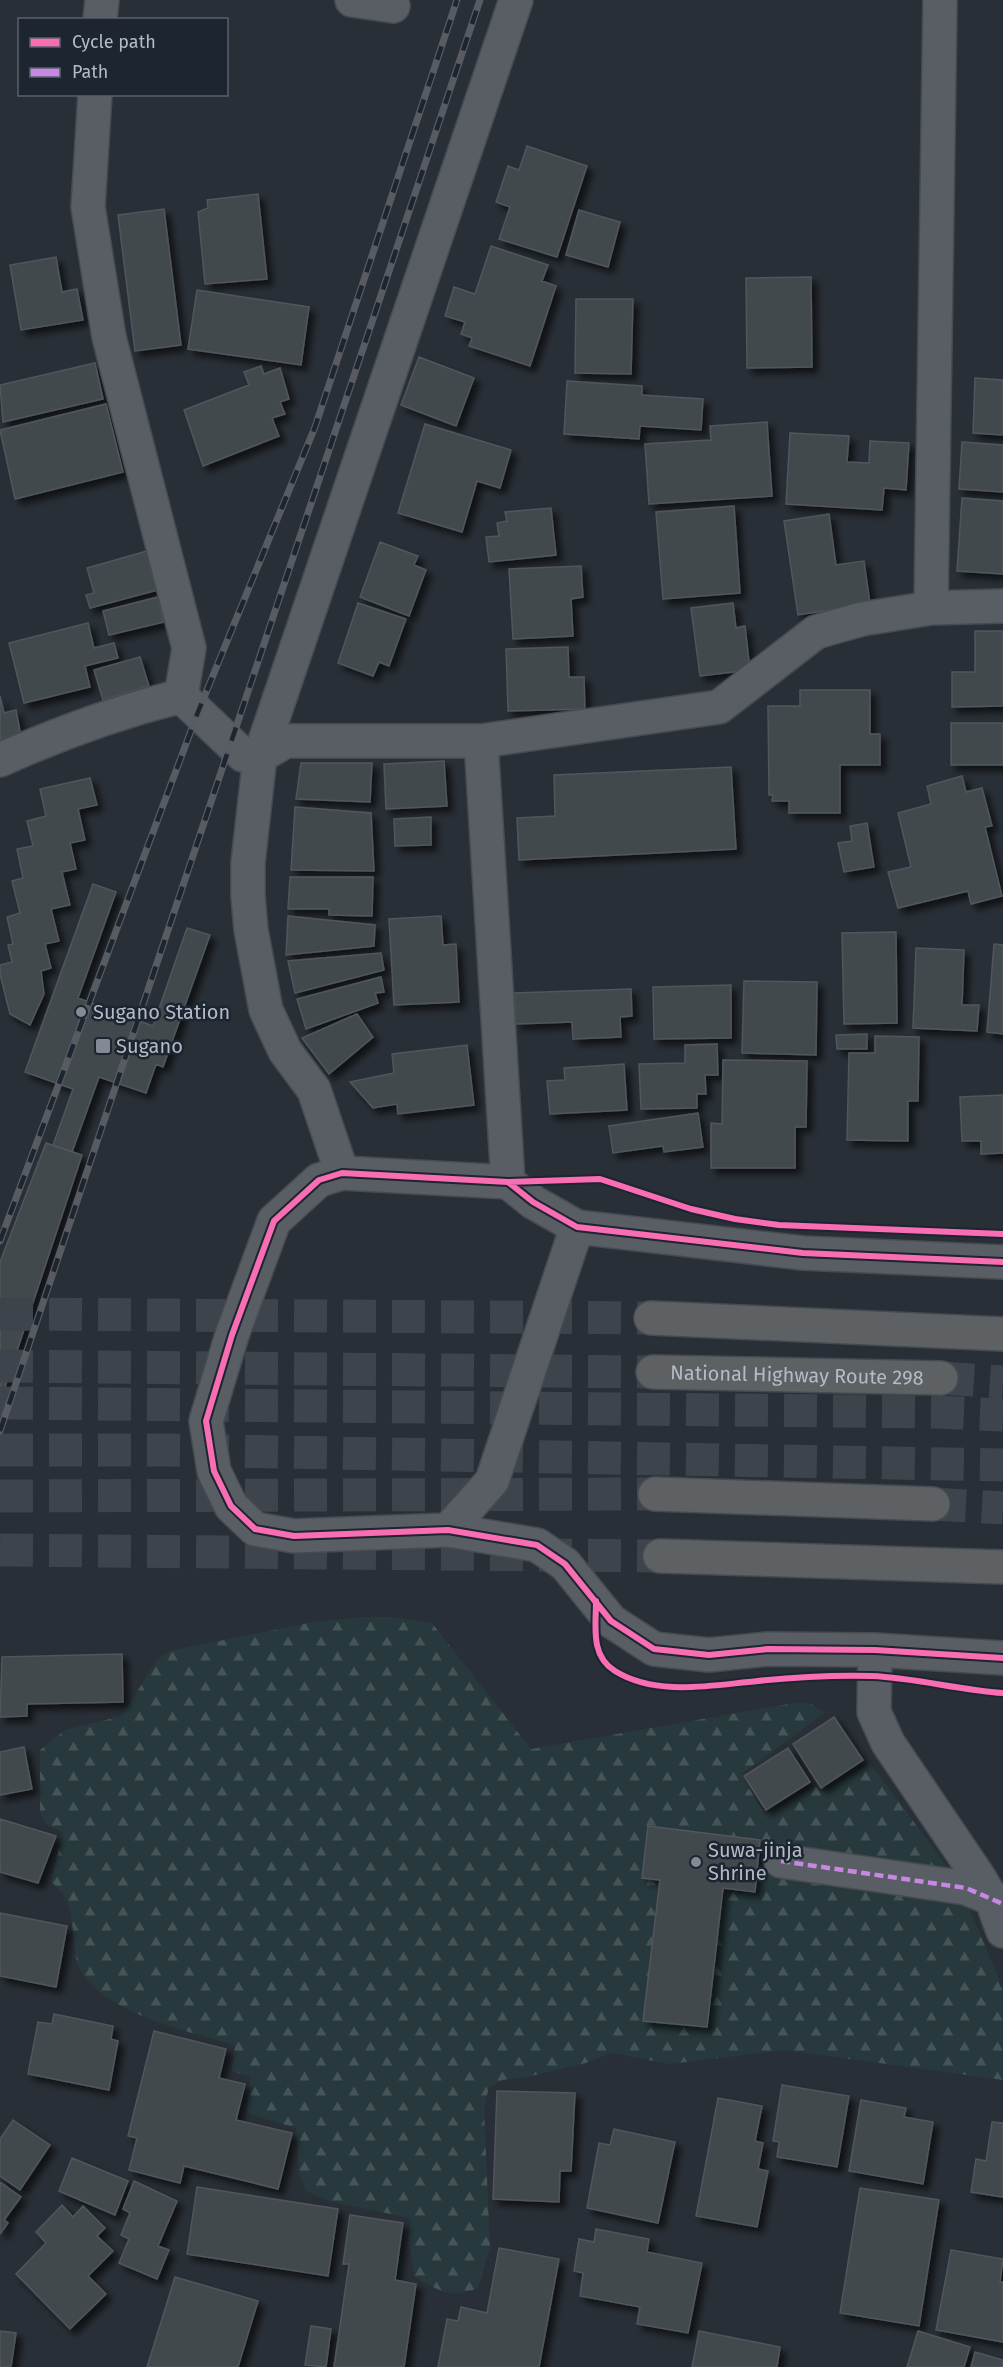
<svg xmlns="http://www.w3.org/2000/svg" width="1003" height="2367" font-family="'Fira Sans',sans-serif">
<defs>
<pattern id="forest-firs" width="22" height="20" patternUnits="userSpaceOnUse" patternTransform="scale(1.5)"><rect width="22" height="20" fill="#27393c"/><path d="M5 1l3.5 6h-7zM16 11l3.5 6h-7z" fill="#445457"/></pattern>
<filter id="shadow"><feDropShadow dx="5.5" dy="5.5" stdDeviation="3" flood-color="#0009"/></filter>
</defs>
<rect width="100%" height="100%" fill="#292f36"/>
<path fill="url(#forest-firs)" d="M364,1617H392L432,1623L531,1749L800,1702L811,1704L825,1713L741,1774L765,1815L815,1786L822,1793L870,1763L959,1883L972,1915L1003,1989V2080L784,2050L670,2064L611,2053L586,2063L527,2077L502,2080L489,2087L484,2109L490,2247L478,2288C451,2300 438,2290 415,2277L408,2240L410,2218L329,2201L306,2191L299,2172L296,2128L246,2113L251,2077L232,2071L235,2045C191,2032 91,2011 77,1961C69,1931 79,1903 51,1882L63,1832L47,1825L40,1813V1750L65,1730L122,1716L156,1661L169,1651L313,1622Z"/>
<path fill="#43484e" stroke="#51565d" stroke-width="1.5" filter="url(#shadow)" d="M527,146L587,166L557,257L499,239L510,207L496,202L508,166L519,170Z
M258,194L267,279L205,284L198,212L208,208L207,200Z
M164,209L181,345L135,351L118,215Z
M579,210L620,222L608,267L566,255Z
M491,246L548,265L542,281L556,286L530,366L469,346L472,338L461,334L465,322L445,316L454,287L475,294Z
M56,257L62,292L77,289L83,320L21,330L10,265Z
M811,277L812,367L747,368L746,278Z
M197,290L309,307L301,365L188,349Z
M576,299H633L631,374L575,373Z
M419,357L474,378L456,426L401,405Z
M95,363L103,399L3,422L0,385Z
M261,366L264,374L280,368L289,399L280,402L285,414L272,418L279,436L203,466L184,410L249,385L244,372Z
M975,378L1003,380V435L973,433Z
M567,381L642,386V395L703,399L701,430L640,426L639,439L564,434Z
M106,404L123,472L15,499L0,430Z
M767,422L772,496L649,504L645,444L711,440L710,426Z
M425,424L511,450L500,488L477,481L462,532L398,513Z
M790,433L849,436L847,462L869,463L870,441L909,443L906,490L884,488L882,510L786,504Z
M962,442L1003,445V492L959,489Z
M962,498L1003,501V574L957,571Z
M734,506L740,593L663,599L656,512Z
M551,508L556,555L489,562L486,537L499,536L497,523L507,521L505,512Z
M829,514L836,565L864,561L870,604L798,615L784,521Z
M380,542L418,556L414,565L426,570L409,616L360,597Z
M147,551L158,590L90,608L86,595L94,593L87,568Z
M581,566L583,597L571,599L573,636L513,639L509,569Z
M158,597L164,622L109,635L103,611Z
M358,603L406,619L389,666L379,662L373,676L338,663Z
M733,603L736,628L745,626L750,670L700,676L691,608Z
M88,623L94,648L114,643L118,658L85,666L90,687L24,703L9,643Z
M975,631H1003V706L952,707V672H975Z
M568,647L569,677H584L585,709L508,711L506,649Z
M140,657L149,686L103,700L94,670Z
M800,690H870V734H880V765H840V813H789V801H772L773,795H769L768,706H800Z
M0,696L4,713L16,710L22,742L0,746Z
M951,723H1003V765H951Z
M444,761L447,806L386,809L384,764Z
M301,763H372L370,802L296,799Z
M731,767L736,849L519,860L517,818L555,816L554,775Z
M962,776L966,792L982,788L992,826L985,827L1002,896L971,904L968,891L898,908L888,872L911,867L898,813L931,804L927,786Z
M90,778L97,805L78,809L85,840L70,843L76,869L62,872L70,905L51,909L59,941L45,944L51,968L41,971L44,994L30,1025L10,1014L0,974V965L12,962L8,945L13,944L7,917L20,913L12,881L23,878L17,849L33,846L27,821L46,816L40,789Z
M295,807L371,813L374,871L291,870Z
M431,817V845L395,846L394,819Z
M867,823L874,867L844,872L838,843L852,841L850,826Z
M290,877H373L372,916L329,915V909H288Z
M93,884L116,892L78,998L153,1026L187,928L210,935L163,1067L156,1064L146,1093L99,1077L72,1152L53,1145L73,1089L25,1072Z
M288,916L375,925L374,946L286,955Z
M441,916L443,945L456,944L459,1002L394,1005L389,919Z
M896,932L897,1023L844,1024L842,933Z
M994,944L1003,945V1034L987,1032Z
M916,948L964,950L962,1005H979L977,1031L913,1028Z
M381,953L384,970L295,993L288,961Z
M381,977L384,992L375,993L378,1003L306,1029L297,999Z
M744,981L817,982L816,1055L742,1053Z
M731,985V1038L654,1039L653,987Z
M631,989L632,1016L620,1017L621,1037L573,1039L572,1022L516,1024L514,993Z
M357,1014L373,1037L329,1074L302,1038Z
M867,1034V1049H837L836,1035Z
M875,1036L919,1037L918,1101H908V1141L847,1140L849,1053H875Z
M717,1044L718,1075H705L706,1094H697V1108L641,1109L639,1064L685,1063V1045Z
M467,1045L474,1105L398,1114L397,1104L373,1108L350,1082L394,1073L392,1054Z
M723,1060L807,1061L806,1127H795V1168H711V1123L722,1124Z
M624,1064L627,1110L550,1114L547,1081L565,1080L564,1068Z
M1003,1095V1153L981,1154V1141H962L960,1097Z
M698,1113L703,1147L664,1152L663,1146L613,1153L609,1126Z
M46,1143L82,1155L0,1402V1262Z
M122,1654L123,1702L27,1704V1716L0,1717L2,1657Z
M834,1717L863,1760L821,1788L793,1744Z
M24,1747L32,1789L0,1795V1752Z
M788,1748L810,1782L766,1810L744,1776Z
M0,1819L56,1836L38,1883L0,1872Z
M648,1826L760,1840L755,1892L723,1888L707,2027L643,2021L660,1880L642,1878Z
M0,1913L67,1926L56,1987L0,1976Z
M54,2014L113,2026L111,2039L118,2041L109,2090L28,2074L38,2022L52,2024Z
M154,2031L226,2049L219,2078L245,2084L236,2120L292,2133L278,2189L184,2166L180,2183L129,2170L137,2138L128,2136Z
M782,2085L849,2096L837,2167L777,2157L779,2142L773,2141Z
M497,2091L575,2093L571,2171H560L559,2202L493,2199Z
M718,2098L762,2106L755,2141L763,2143L758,2169L768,2171L757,2227L696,2216Z
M861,2100L906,2108L904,2117L933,2122L923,2184L849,2171Z
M13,2120L50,2145L20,2190L0,2176V2139Z
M992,2122L1003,2123V2197L971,2192L976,2159L986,2161Z
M614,2129L675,2142L658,2223L587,2208L599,2143L610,2145Z
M72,2158L128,2181L115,2215L59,2191Z
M134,2181L177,2201L158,2246L169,2250L157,2279L119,2263L129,2239L121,2235L130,2213L123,2209Z
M0,2182L21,2197L4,2220L8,2223L0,2234Z
M197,2187L338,2209L328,2276L187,2254Z
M860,2188L939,2200L919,2326L840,2313Z
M62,2205L73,2217L83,2206L105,2228L97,2236L113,2251L88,2276L106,2294L70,2329L16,2274L46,2243L36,2232Z
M350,2215L403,2223L395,2280L416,2284L404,2367H334L349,2264H343Z
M596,2229L649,2239L647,2252L702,2263L688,2333L637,2324L640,2307L580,2296L583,2273L574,2271L579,2239L594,2242Z
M499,2248L559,2259L539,2367H438L447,2319L458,2321L461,2307L487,2313Z
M951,2250L1003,2259L1000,2282H1003V2342L936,2330Z
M175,2277L258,2301L238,2367H147Z
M311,2326L331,2329L326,2367L305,2365Z
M0,2331L16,2333L11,2367H0Z
M699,2331L780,2347L777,2367H692Z
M918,2331L970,2347L964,2367H907Z
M975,2352L1003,2360V2367H971Z"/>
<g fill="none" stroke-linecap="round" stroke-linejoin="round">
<path stroke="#3e444c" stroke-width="33" stroke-dasharray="33 16" stroke-linecap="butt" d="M0,1314L651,1318
M0,1366L653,1372
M941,1378L1003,1382
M0,1403L936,1412L1003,1415
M0,1450H168L1003,1465
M0,1496L655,1494
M933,1504L1003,1508
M0,1550L660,1556"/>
<g stroke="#474b51" stroke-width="36">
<path id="minor" d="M352,0L393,6
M100,20L102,0
M95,94L88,207L109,337L189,648L181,696
M931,608L940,0
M181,696L243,755L260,756L286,741H481L719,707L816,632L862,619L931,608L1003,606
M481,741L508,1182
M0,760C59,733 118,712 181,696
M342,1173L314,1090L285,1051L266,1010L251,930L248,896V863L260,756L516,0
M1003,1262L803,1253L577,1227L533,1202L508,1182L342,1173L319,1180L274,1221L232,1335L206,1421L214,1471L231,1506L255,1529L294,1536L448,1530L537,1545L565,1564L611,1621L654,1649L709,1655L768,1649L875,1650L1003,1658
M448,1530L492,1481L577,1227
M875,1650L874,1712L888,1743L978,1876L991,1898L1003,1931
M781,1861L966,1888L1000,1902"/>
</g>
<g stroke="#464b51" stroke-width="36">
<g id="highway">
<path d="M651,1318L1003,1334"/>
<path id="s1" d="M653,1372L941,1378"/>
<path d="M655,1494L933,1504"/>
<path d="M660,1556L1003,1567"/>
</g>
</g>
<use href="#minor" stroke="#595d64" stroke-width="33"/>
<use href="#highway" stroke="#5e6164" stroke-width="33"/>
<g stroke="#585c62" stroke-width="7">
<path id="rail" d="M0,1241L198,712L315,427L457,0
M0,1431L480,0"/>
</g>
<use href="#rail" stroke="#1d2530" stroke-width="4.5" stroke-dasharray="14" stroke-linecap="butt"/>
<path stroke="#c787e3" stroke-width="4.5" stroke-dasharray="9 4.5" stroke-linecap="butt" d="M781,1861L966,1888L1003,1904"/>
<g stroke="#1d2530" stroke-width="10">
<path id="cycleway" d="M508,1182L600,1179L691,1209L735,1219L779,1225L1003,1234
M1003,1262L803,1253L577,1227L533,1202L508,1182L342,1173L319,1180L274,1221L232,1335L206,1421L214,1471L231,1506L255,1529L294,1536L448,1530L537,1545L565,1564L611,1621L654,1649L709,1655L768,1649L875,1650L1003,1658
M596,1601C596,1626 590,1656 615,1671C657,1697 712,1685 758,1681C796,1677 834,1675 872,1676C916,1678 959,1690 1003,1693"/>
</g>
<use href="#cycleway" stroke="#f96db3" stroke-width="6"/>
</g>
<g fill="#838a94" stroke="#1d2530" stroke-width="2">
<circle cx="81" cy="1012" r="6"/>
<rect x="95" y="1038" width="16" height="16" rx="3"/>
<circle cx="696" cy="1862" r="6"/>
</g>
<g text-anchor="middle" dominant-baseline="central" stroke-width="5" stroke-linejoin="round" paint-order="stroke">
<g font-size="20" fill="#b3bbc7" stroke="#1d2530" text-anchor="start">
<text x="93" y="1012">Sugano Station</text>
<text x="116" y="1046">Sugano</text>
<text x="708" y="1850">Suwa-jinja<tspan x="708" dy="23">Shrine</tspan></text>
</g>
<g font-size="20" fill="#b3bbc7" stroke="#1d2530">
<text stroke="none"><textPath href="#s1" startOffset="144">National Highway Route 298</textPath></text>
</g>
</g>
<rect x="18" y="18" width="210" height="78" fill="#1d2530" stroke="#59616c" stroke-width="1.5"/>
<rect x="30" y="38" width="30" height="9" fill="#f96db3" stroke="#59616c" stroke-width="1.5"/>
<text x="72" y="48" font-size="18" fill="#b3bbc7">Cycle path</text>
<rect x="30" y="68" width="30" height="9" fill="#c787e3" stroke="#59616c" stroke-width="1.5"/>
<text x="72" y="78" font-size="18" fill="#b3bbc7">Path</text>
</svg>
